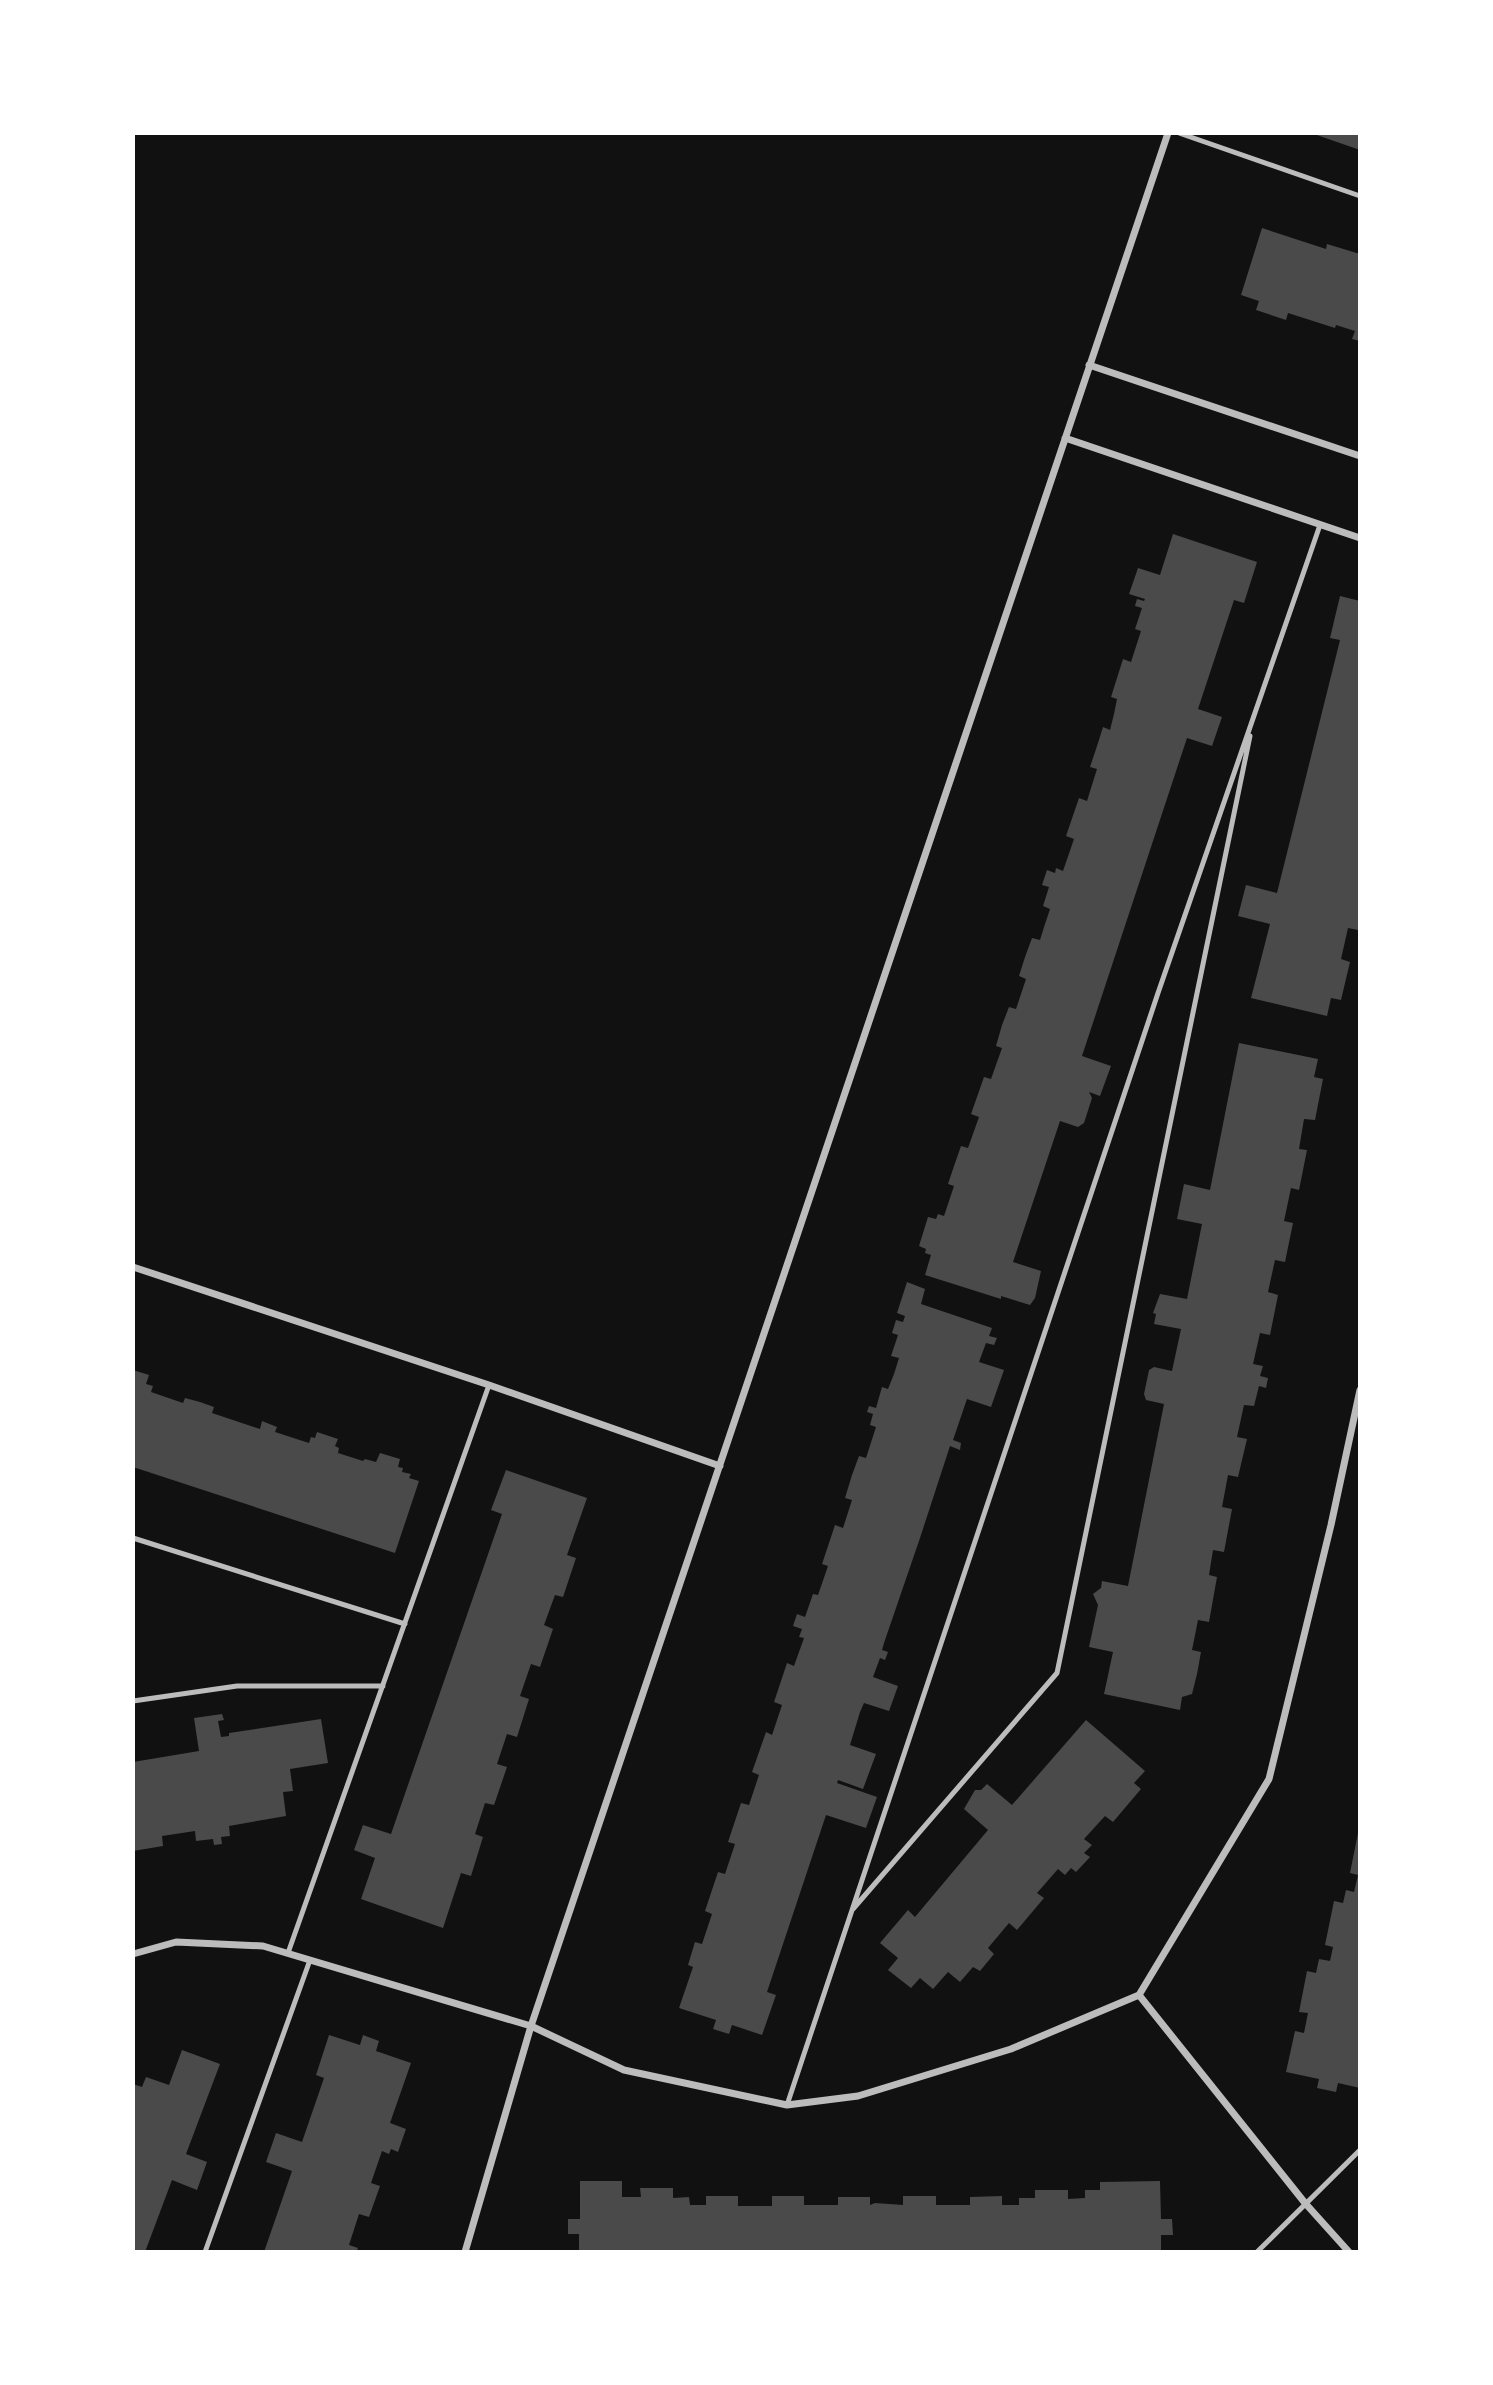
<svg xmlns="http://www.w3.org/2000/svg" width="1493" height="2385" font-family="'Fira Sans',sans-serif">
<rect width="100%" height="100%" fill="#111"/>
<path fill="#4a4a4a" d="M1311,133H1360V150Z
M1262,228L1326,249L1327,244L1360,254V341L1352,339L1355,331L1336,325L1335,328L1288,313L1286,320L1256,310L1259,301L1241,295Z
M1173,534L1257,562L1244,603L1234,600L1198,709L1222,717L1212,746L1187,738L1082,1056L1111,1066L1100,1096L1089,1092L1092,1098L1084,1123L1078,1127L1060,1121L1013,1262L1041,1271L1035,1298L1030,1305L1001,1296V1299L925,1275L931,1255L925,1253L926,1249L919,1246L928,1217L936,1219L938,1214L944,1216L954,1186L948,1184L954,1166L961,1146L968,1148L979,1117L971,1114L984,1077L991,1079L1002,1048L996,1046L1002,1025L1009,1007L1016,1009L1026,979L1019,976L1025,957L1032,938L1040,940L1045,924L1050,909L1043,906L1049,887L1042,885L1047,870L1055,873L1056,868L1063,871L1074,839L1066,836L1079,798L1087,801L1097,769L1090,767L1097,746L1103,727L1110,730L1114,714L1117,699L1111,697L1123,659L1131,662L1141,631L1135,629L1142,608L1135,606L1137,599L1144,601L1145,599L1129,594L1138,568L1160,575Z
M1340,596L1360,601V921L1358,930L1348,928L1341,959L1350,962L1341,1000L1331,998L1327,1016L1251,998L1270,924L1238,916L1246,885L1277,893L1340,640L1330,638Z
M1239,1043L1318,1059L1314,1077L1323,1079L1315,1120L1304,1119L1299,1149L1307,1150L1299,1190L1291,1188L1284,1221L1293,1223L1285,1262L1275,1260L1268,1292L1278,1295L1270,1335L1260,1333L1253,1364L1263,1366L1260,1376L1268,1378L1266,1388L1259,1386L1254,1406L1244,1405L1237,1437L1247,1439L1238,1477L1228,1475L1222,1507L1232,1509L1224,1552L1213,1550L1209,1575L1217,1577L1209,1622L1198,1620L1192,1650L1201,1652L1197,1674L1192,1694L1182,1697L1180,1710L1104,1694L1113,1652L1089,1647L1098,1605L1093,1594L1101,1588L1102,1581L1128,1586L1164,1404L1146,1400L1144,1394L1149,1370L1154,1367L1172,1371L1181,1329L1154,1324L1156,1314L1153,1313L1160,1294L1187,1299L1202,1224L1177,1219L1184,1184L1210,1190Z
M907,1282L925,1289L921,1304L992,1328L989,1336L997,1338L994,1345L986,1343L979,1362L1004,1370L991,1407L967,1399L953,1440L961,1443L960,1450L950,1446L920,1538L884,1643L882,1650L888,1652L885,1660L880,1658L873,1677L898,1686L889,1711L864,1703L860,1712L850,1745L876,1754L863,1789L838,1780L837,1783L877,1797L866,1828L826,1815L767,1992L776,1995L762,2035L732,2025L729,2034L713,2029L716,2020L679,2008L693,1967L688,1965L695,1942L702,1944L712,1914L705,1911L718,1872L725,1874L735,1844L728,1842L741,1803L749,1805L759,1775L752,1772L766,1732L772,1735L782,1705L774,1702L787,1663L794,1666L804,1638L799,1637L802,1629L793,1626L797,1614L805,1617L813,1594L818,1595L828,1566L822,1564L835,1525L843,1528L852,1500L845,1498L852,1475L859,1456L866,1458L876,1427L870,1425L873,1414L867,1412L869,1406L876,1408L882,1387L888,1389L894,1374L899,1358L891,1356L898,1335L892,1333L896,1320L903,1322L905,1316L897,1313Z
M133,1370L149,1375L146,1384L153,1386L151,1392L183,1403L185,1398L200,1402L214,1407L212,1413L260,1429L262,1421L277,1427L275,1432L309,1443L311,1437L315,1438L317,1432L338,1439L335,1446L339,1448L338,1453L363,1461L365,1459L376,1462L380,1453L400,1459L398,1467L403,1468L402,1472L411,1474L409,1478L419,1481L395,1553L133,1467Z
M506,1470L587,1498L567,1555L576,1558L563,1597L555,1595L544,1625L553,1629L540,1667L531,1664L520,1696L529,1699L517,1737L507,1734L497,1764L507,1767L494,1805L485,1803L475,1834L483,1837L471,1876L461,1873L443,1928L361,1899L375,1858L354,1850L363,1825L391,1834L502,1514L491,1510Z
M222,1714L224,1720L218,1721L221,1737L229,1736V1733L321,1719L328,1763L290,1769L293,1791L283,1792L286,1816L229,1826L230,1836L221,1837L222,1844L214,1845L213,1839L196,1841L195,1831L162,1836L163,1846L133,1851V1762L199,1751L194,1718Z
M1086,1720L1145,1771L1134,1783L1141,1789L1113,1822L1105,1816L1084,1839L1092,1845L1084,1853L1090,1857L1076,1872L1071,1868L1065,1875L1058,1869L1037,1893L1044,1898L1017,1930L1009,1923L988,1948L994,1954L980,1971L973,1967L960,1982L948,1972L933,1989L920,1978L911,1988L888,1970L898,1958L880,1943L908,1910L915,1917L988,1830L964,1809L975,1790H981L987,1784L1012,1805Z
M1359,1828L1360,2088L1338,2083L1336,2092L1317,2088L1319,2079L1286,2072L1295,2031L1304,2033L1308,2013L1299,2012L1307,1971L1316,1973L1319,1959L1330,1961L1333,1947L1325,1945L1334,1901L1343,1903L1346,1890L1354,1892L1358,1875L1350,1873Z
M329,2035L360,2045L363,2035L379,2041L376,2051L411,2063L390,2123L406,2129L398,2152L391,2149L389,2154L382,2151L371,2183L380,2186L369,2217L359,2214L349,2245L358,2248L356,2252H264L292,2171L266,2162L276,2133L302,2142L324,2078L316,2075Z
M182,2050L220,2064L186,2154L207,2162L197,2190L172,2180L145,2252H133V2084L142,2087L146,2077L169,2085Z
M580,2181H622V2197H641L640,2188H673V2198L689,2197L690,2205H706V2196H738V2206H772V2196H804V2205H838V2197H870V2205L875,2203L903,2205V2196H936V2205H970V2197L1002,2196V2205H1019V2198H1035V2190H1068V2199L1085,2198V2190H1100V2182L1160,2181L1161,2219H1172L1173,2235H1161V2252H579V2234H568V2219H580Z"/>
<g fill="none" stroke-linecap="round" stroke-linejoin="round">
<path stroke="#bcbcbc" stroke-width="5" d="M1179,133L1360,196
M133,1538L405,1624
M133,1701L237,1686H383
M853,1909L1057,1673L1250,736
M288,1953L489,1385
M787,2105L1158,993L1320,525
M205,2252L310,1960
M1257,2252L1360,2150"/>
<path stroke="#bcbcbc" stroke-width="7" d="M1089,365L1360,456
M1065,438L1360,538
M133,1267L489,1385L720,1466
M133,1954L176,1942L263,1946L531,2026L624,2070L787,2105L858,2096L1011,2049L1139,1995
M1139,1995L1269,1779L1331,1525L1360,1390
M1139,1995L1305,2203L1349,2252
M465,2252L531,2026L1168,133"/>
</g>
<rect width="1493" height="2385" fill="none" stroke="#ffffff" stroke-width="270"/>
</svg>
